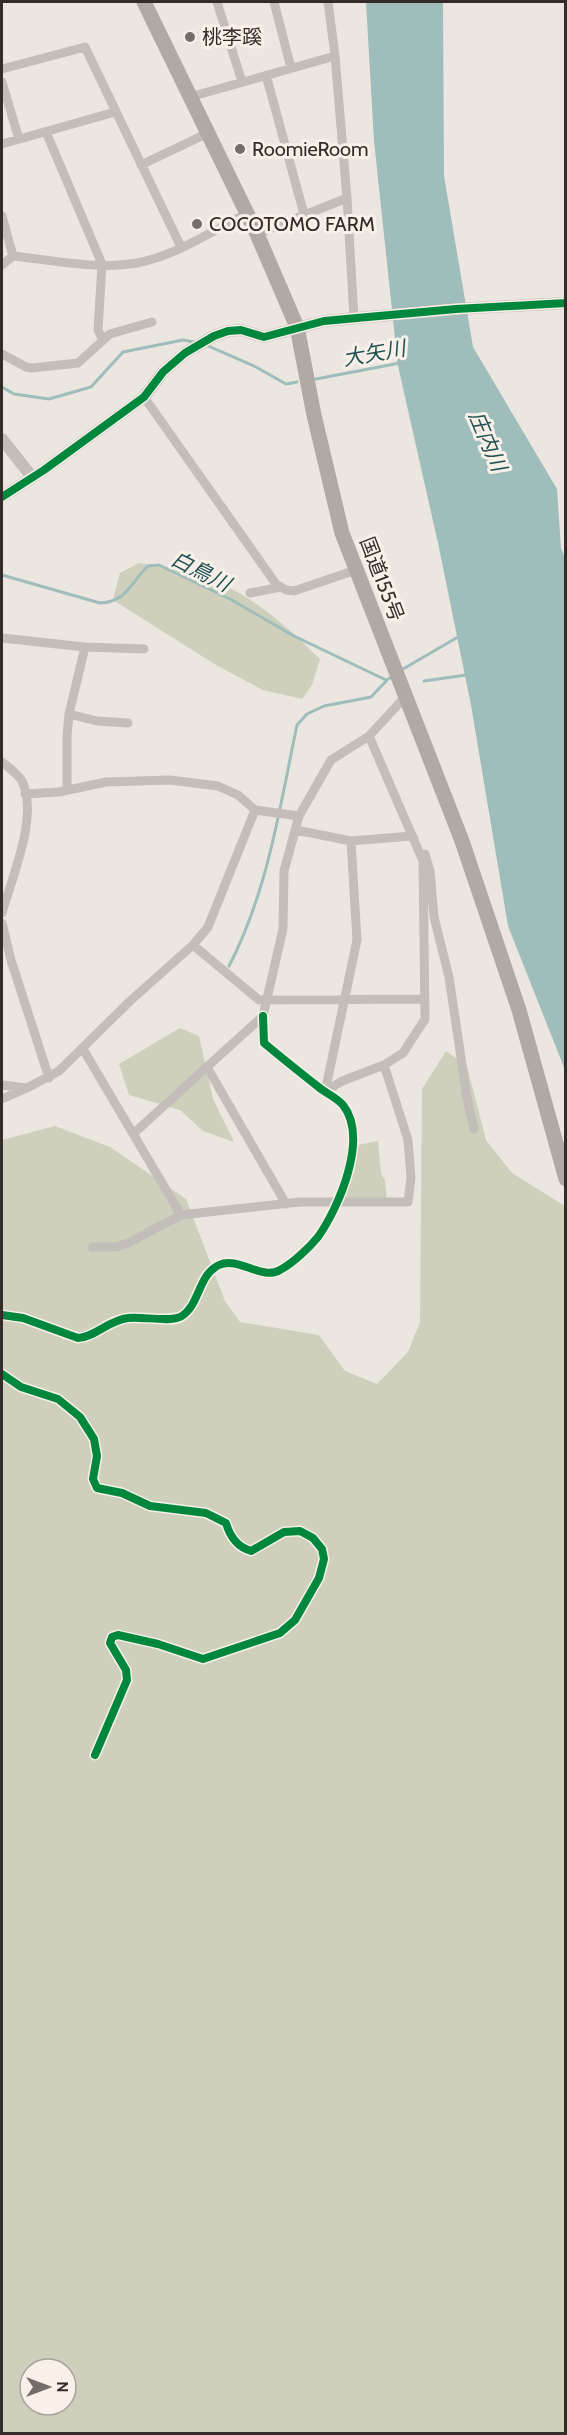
<svg xmlns="http://www.w3.org/2000/svg" width="567" height="2435" font-family="Cabin,'Noto Sans JP',sans-serif">
<rect width="100%" height="100%" fill="#ece6e1"/>
<path fill="#ced0bc" fill-rule="evenodd" d="M139,563C157,566 177,567 194,573C246,589 282,622 320,659L312,685L302,699L263,690L216,665L113,600L120,573Z
M180,1028L199,1036L213,1099L234,1142L203,1131L180,1110L129,1095L119,1064Z
M446,1051L467,1066L486,1140L512,1173L565,1206V2433L2,2434V1140L55,1126L110,1147L186,1199L225,1301L240,1322L319,1335L345,1371L377,1384L408,1352L420,1322L422,1089ZM30,2369H66V2405H30Z
M378,1141L381,1174L385,1180L387,1202L336,1201L352,1146Z"/>
<path fill="#9ebdbb" d="M366,2H443L444,176L473,347L557,489L561,548L566,560L565,1070L508,926L471,705L438,543L398,366L374,141Z"/>
<g fill="none" stroke-linecap="round" stroke-linejoin="round">
<path stroke="#9ebdbb" stroke-width="3" d="M206,345L256,367L286,384L297,382
M316,379L400,363
M2,387L14,394L49,399L91,387L123,352L183,340L194,342
M2,575L100,603C127,602 130,583 148,566L159,565L230,599L294,636L386,680L390,678
M403,669L458,637
M424,681L466,675
M229,966C268,891 280,806 297,725L307,714L324,706L371,697L388,679"/>
<path stroke="#c4beba" stroke-width="9" d="M217,2L242,82
M274,2L291,68
M2,69L85,47L181,247
M266,75L304,214
M2,82L19,139
M190,97L335,56
M46,132L102,264L98,330L103,340
M2,144L115,112
M141,165L206,134
M347,198L354,318
M2,216L13,256
M257,234L347,198L335,56L328,2
M2,265L13,256C52,260 97,270 137,263C175,256 212,231 246,214
M2,354L26,367L32,368L78,363L110,334L152,322
M144,397L276,584L286,590L294,591L356,570
M250,593L281,587
M2,638L85,647L144,649
M69,714L97,721L128,723
M2,762C8,767 18,774 22,781C39,816 12,877 2,913
M67,790V736L69,714L85,647
M25,794L59,792L106,782L170,780L218,786L238,795L255,810L299,816
M296,830L351,841L412,836L414,838
M425,854L430,871L434,917L449,977L467,1098L474,1129
M2,923L11,960L49,1078
M193,945L259,1000L425,999
M83,1049L181,1215
M207,1067L286,1204
M2,1085L27,1088L59,1071L130,1001L193,945L208,927L255,810
M325,1092L342,1081L384,1065L403,1053L425,1019L423,861L369,736
M325,1092L357,940L351,841
M2,1099L27,1088
M133,1134L263,1016L283,929L284,871L299,816L331,760L369,736L406,696
M92,1247H116L128,1243L181,1215L300,1202H408L411,1177L408,1140L384,1065
M2,1315L23,1318L78,1338C95,1337 109,1320 128,1318C142,1316 171,1323 182,1316C200,1304 198,1275 219,1265C239,1256 262,1281 280,1270C293,1263 309,1248 318,1237C339,1207 369,1138 343,1105C337,1098 328,1094 321,1089C302,1074 283,1059 264,1043L263,1016
M2,1374L21,1387L58,1399L80,1417L94,1439L97,1456L93,1479L97,1488L122,1493L150,1506L206,1513L226,1523C230,1537 237,1547 251,1551L284,1532L300,1531L313,1538L322,1549L324,1559L319,1578L295,1620L280,1633L203,1659L158,1644L118,1635L112,1637L110,1643L126,1670L127,1680L95,1755"/>
<path stroke="#c4beba" stroke-width="12" d="M2,439L32,477
M2,497L44,470L144,397L163,372L185,353L214,336L228,331L241,330L264,337L324,321L456,309L566,303"/>
<path stroke="#b0a9a4" stroke-width="15" d="M144,2L257,234L297,327L314,415L342,533L462,841L519,1010L566,1179"/>
<g stroke="#f8f0e9" stroke-width="11">
<path id="cycleway" d="M2,497L44,470L144,397L163,372L185,353L214,336L228,331L241,330L264,337L324,321L456,309L566,303
M2,1315L23,1318L78,1338C95,1337 109,1320 128,1318C142,1316 171,1323 182,1316C200,1304 198,1275 219,1265C239,1256 262,1281 280,1270C293,1263 309,1248 318,1237C339,1207 369,1138 343,1105C337,1098 328,1094 321,1089C302,1074 283,1059 264,1043L263,1016
M2,1374L21,1387L58,1399L80,1417L94,1439L97,1456L93,1479L97,1488L122,1493L150,1506L206,1513L226,1523C230,1537 237,1547 251,1551L284,1532L300,1531L313,1538L322,1549L324,1559L319,1578L295,1620L280,1633L203,1659L158,1644L118,1635L112,1637L110,1643L126,1670L127,1680L95,1755"/>
</g>
<use href="#cycleway" stroke="#00873e" stroke-width="8"/>
</g>
<g fill="#756d69" stroke="#f8f0e9" stroke-width="2">
<circle cx="190" cy="37" r="6"/>
<circle cx="240" cy="149" r="6"/>
<circle cx="197" cy="224" r="6"/>
</g>
<g text-anchor="middle" dominant-baseline="central" stroke-width="6" stroke-linejoin="round" paint-order="stroke">
<g font-size="20" fill="#352c29" stroke="#f8f0e9" text-anchor="start">
<text x="202" y="37">桃李蹊</text>
<text x="252" y="149">RoomieRoom</text>
<text x="209" y="224">COCOTOMO FARM</text>
</g>
<g font-size="20" fill="#352c29" stroke="#f8f0e9">
<text transform="translate(382 579) rotate(69)">国道155号</text>
</g>
<g font-size="21" font-style="italic" fill="#215354" stroke="#f8f0e9">
<text transform="translate(374 353) rotate(-10)">大矢川</text>
<text transform="translate(488 441) rotate(67)">庄内川</text>
<text transform="translate(201 571) rotate(27)">白鳥川</text>
</g>
</g>
<rect width="567" height="2435" fill="none" stroke="#352c29" stroke-width="6"/>
<g transform="translate(48 2387) rotate(90)"><circle r="28" fill="#f8f0e9" stroke="#aaa29c" stroke-width="1.5"/>
<path d="M0-4.5L10 22L0 15L-10 22Z" fill="#756d69"/>
<text y="-9" font-size="16" font-weight="bold" text-anchor="middle" fill="#352c29">N</text>
</g>
</svg>
